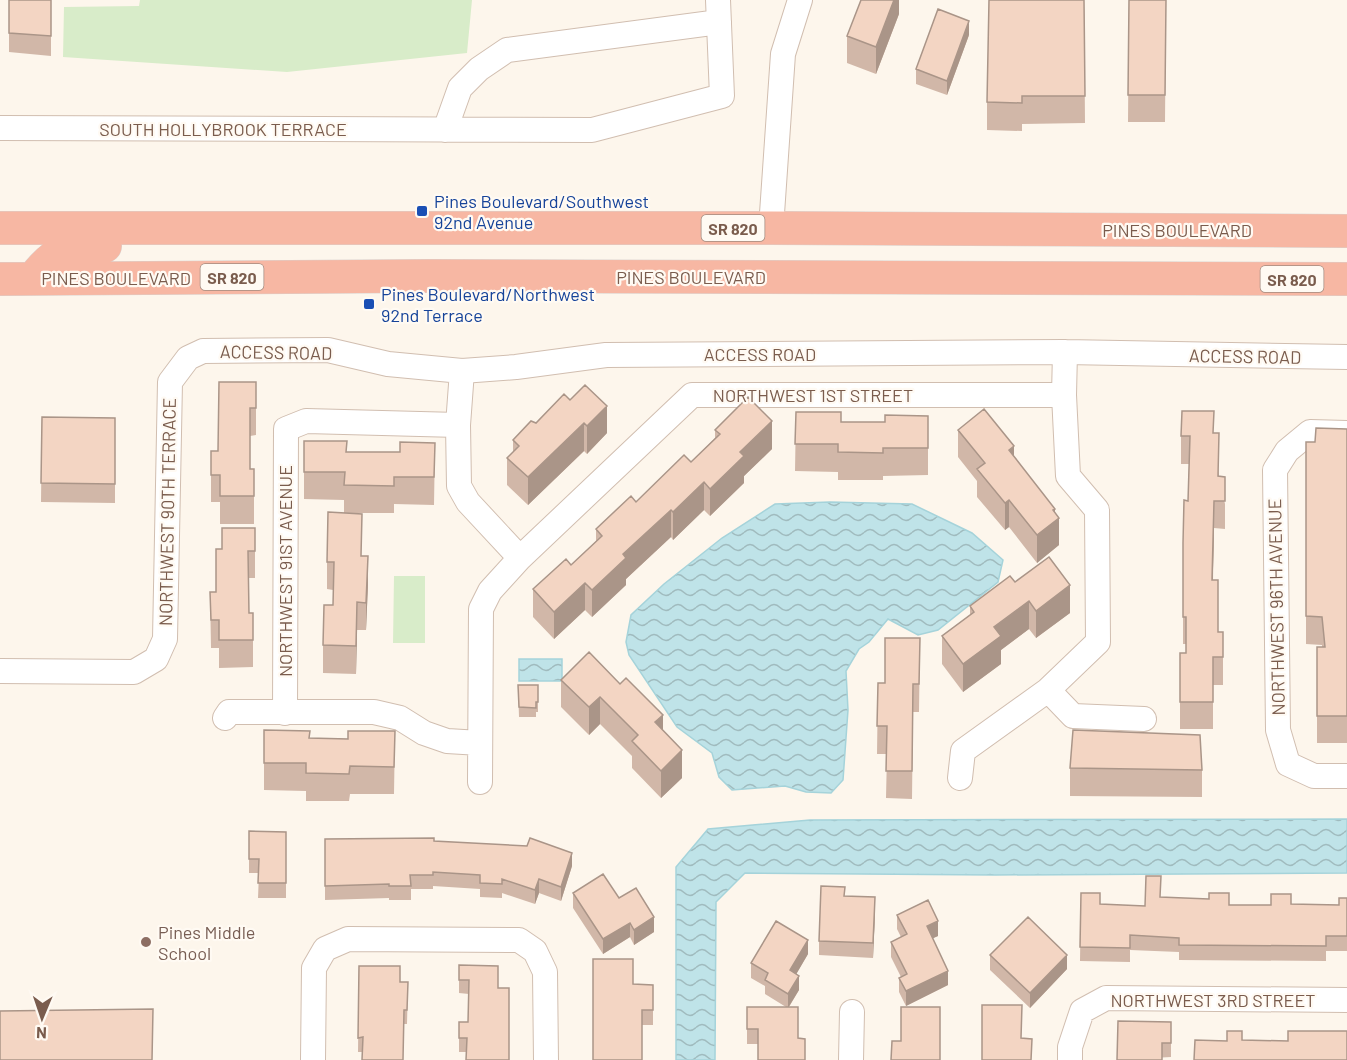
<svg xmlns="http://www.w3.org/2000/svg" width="1347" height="1060" font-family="Barlow,sans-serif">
<defs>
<pattern id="water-waves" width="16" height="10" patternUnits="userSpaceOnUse" patternTransform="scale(1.5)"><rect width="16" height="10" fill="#bfe3e8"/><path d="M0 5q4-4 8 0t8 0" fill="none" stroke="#a0bbbe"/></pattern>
</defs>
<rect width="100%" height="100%" fill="#fdf6ec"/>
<path fill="#d8ecc9" d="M140,0H472L467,53L287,72L63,57L64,7L139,6Z
M394,576H425V643H393Z"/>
<path fill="url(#water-waves)" stroke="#a5d3da" stroke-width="1.5" d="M830,502L912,504L972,533L1003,560L998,582L938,630L918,635L888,619L869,642L859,649L846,671L848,710L843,780L831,793L806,792L785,786L732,790L719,777L712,753L677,727L629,655L626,642L631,615L664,584L722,538L775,504Z
M519,659H562V681H519Z
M1347,819V873L995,875L745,873L716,902L715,1060H676V867L708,829L810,820Z"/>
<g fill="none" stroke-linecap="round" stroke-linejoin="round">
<g stroke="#d1beb0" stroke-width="26">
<path id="minor" d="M0,128L592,130L722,96L718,0
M445,130L460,88L479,69L507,50L719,22
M771,228L783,54L800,0
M462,371L458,425L459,486L468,502L520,558L490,591L481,609L480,782
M1347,433L1310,432L1287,451L1275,470L1278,730L1288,764L1314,776H1347
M520,558L692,395H1064
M0,671L134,672L156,659L165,639L170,382L188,358L203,351L328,350L388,364L462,371L516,367L606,355L1065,352L1347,357
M1048,690L1073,716L1144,719
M285,713L286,429L306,421L458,425
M225,718L229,712H374L400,718L424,733L447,741L480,743
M960,778L963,751L1048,690L1098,642L1097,510L1068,476L1064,395L1065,352
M313,1060L314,968L325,949L348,939L519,940L535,951L545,972L546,1060
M851,1060L852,1012
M1070,1060V1047L1082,1011L1106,998L1347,1000"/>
</g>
<g stroke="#dad1cd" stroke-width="34">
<path id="highway" d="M0,228H771L1347,231
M0,279L430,276L1347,279
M33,279C54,250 70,245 105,246"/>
</g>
<use href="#minor" stroke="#fff" stroke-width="24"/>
<use href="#highway" stroke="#f7b7a3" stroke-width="33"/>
</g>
<path fill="#d1b7a8" d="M9,0H51V56L9,52Z
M899,0V14L876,74L847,63V36Z
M1084,0L1085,123L1022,124V131L987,130V102Z
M1129,0H1166L1165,122H1128Z
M969,35L947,95L916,84V69Z
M256,382V435L250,436V469H254V524H220V502H211V451H218Z
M564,394L607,433L587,454L584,451L528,505L507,485V458L513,452V440L536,423Z
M796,412L841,422H885L928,416V475L883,476V480H838V472L795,471Z
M42,417L115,418V503L41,502Z
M1347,429V743H1317V647H1322V645L1306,644V442H1315Z
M715,430L772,449L744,476V483L710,516L704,510L673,540L671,537L626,579V585L592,617L585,610L554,639L533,617V589L571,565L596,541V529L636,502L691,462L715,438Z
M958,430L1014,457L1055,513L1059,545L1037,563L1009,527L1005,530L977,497V481L958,457Z
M1214,433L1219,476L1225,504V529L1214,528L1213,580L1218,632H1223V685H1213V729H1180V653H1186V644H1183V543L1188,501L1189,464H1181V436Z
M304,441L347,452H400L435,443L434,505L394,504V513H344V500L304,499Z
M255,528V578H248L249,613L253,640V667L219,668V648H211L210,592H216L222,549Z
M361,556L368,584L366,630H357L356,674L323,673V645L333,605V590L327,589V562Z
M1015,582L1070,613L1036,638L1029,629L1001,650V664L963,692L942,664V636L970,615V606Z
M920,638L919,712H913L912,799L886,798L887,754H877L878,683H885Z
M589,652L663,731L682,778L661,798L632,768V756L600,724L589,735L561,707V680Z
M518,685H538V712H536V717H519Z
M264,730L310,738L348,739L395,731L394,794H350L349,801H306V791L264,790Z
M1070,768L1202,770V797L1070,796Z
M249,831L286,832V898H258L259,873H249Z
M325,839L434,841L572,866L561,901L539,893L535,904L502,893V898L480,897V889L433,886V889H411V900H389V898L325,900Z
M573,893L619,898L654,932L634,945L630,937L603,954L573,908Z
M1081,893L1100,904L1145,906L1161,897L1229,905H1271L1291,904L1339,905L1347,898V951H1326V961L1179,960V952L1130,950V962L1080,961Z
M845,896L875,912L873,958L819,955V941Z
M897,915L938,936L933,938L948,985L906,1006L899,992V978L901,977L891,957V942L901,937L897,929Z
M808,954L796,974L799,990L789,1007L758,1044H747V1007H786L765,994V986L751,978V963Z
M990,955L1067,969L1030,1008L990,970Z
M459,965L498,966L466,1052H459V1022H468L469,994L459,993Z
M359,966L400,982H408L407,1024H404L363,1052H358Z
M633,984L653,985V1025H642Z
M1171,1022V1057L1117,1060Z"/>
<path fill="#aa9588" d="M894,0H899V14L876,74V47Z
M969,21V35L947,95V81Z
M607,406V433L587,454V426Z
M772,421V449L744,476V483L710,516V489L740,452Z
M584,423V451L528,505V477Z
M1014,446V474L1009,450Z
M704,482V510L673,540V512Z
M1009,500V527L1005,530V503Z
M1214,501V528L1212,608V580Z
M1055,509V521L1059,518V545L1037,563V535L1053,510Z
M671,510V537L626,579V585L592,617V590L623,554Z
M368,556V584L366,630V603Z
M585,583V610L554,639V612Z
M1070,585V613L1036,638V611Z
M1029,601V629L1001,650V664L963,692V664L994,627Z
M357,602V630L356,674V646Z
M600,697V724L589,735V707Z
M663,715V742L655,722Z
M682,750V778L661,798V771Z
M572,853V866L561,901V887Z
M539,879V893L535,904V890Z
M875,897V912L873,958V943Z
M654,917V932L634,945V930Z
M938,921V936L927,941V926Z
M630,923V937L603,954V939Z
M808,940V954L790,985V970Z
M1067,955V969L1030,1008V993Z
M948,971V985L906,1006V991Z
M799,976V990L788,1008V994Z"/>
<path fill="#f3d5c3" stroke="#aa9588" stroke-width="1.5" d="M9,0H51V36L9,33Z
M861,0H894L876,47L847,36Z
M989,0H1084L1085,96H1022V103L987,102Z
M1129,0H1166L1165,95H1128Z
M938,9L969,21L947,81L916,69Z
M219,382H256V408H250V469H254V496H220V475H211V451H218Z
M585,385L607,406L587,426L584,423L528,477L507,458L519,446L513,440L531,421L536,423L564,394L570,400Z
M748,397L772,421L740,452L744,456L710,489L704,482L673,512L671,510L623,554L626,558L592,590L585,583L554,612L533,589L566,559L571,565L602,536L596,529L631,496L636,502L684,455L691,462L720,434L715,430Z
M984,409L1014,446L1009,450L1055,509L1053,510L1059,518L1037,535L1009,500L1005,503L977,469L985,463L958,430Z
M1182,411H1214L1213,433H1219L1218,476L1225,477V501H1214L1212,580H1218V632H1223V657H1213V702H1180V653H1186V617H1183V543L1184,500L1188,501L1190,436H1181Z
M796,412H841V422H885V415L928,416V448H883V453L838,452V444H795Z
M42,417L115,418V484L41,483Z
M1316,428L1347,429V716H1317V647H1325L1322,617L1306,616V442H1315Z
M304,441H347L346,452H400V442L435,443L434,477H394V486L344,485L345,472H304Z
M328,512L362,514L361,556H368L366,603L357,602L356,646L323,645L324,605H333L334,562H327Z
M222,528H255V551H248L249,613H253V640H219V620H211L210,592H216V549H222Z
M1049,557L1070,585L1036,611L1029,601L994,627L1001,636L963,664L942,636L974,612L970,606L1010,576L1015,582Z
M885,638H920L919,684H913L912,771H886L887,726H877L878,683H885Z
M589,652L620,684L626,678L663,715L655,722L682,750L661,771L632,741L638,735L600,697L589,707L561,680Z
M518,685H538V702H536V708L519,707Z
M264,730L310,731L309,738L348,739V731H395L394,767L350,766L349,774L306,773V763H264Z
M1073,730L1200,735L1202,770L1070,768Z
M249,831L286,832V883H258L259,859H249Z
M434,838V841L527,846L530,838L572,853L561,887L539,879L535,890L502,879V884L480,883V875L433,872V875H410L411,886H389V884L325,886V839Z
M603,874L619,898L636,888L654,917L634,930L630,923L603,939L573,893Z
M1146,876H1161L1160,897L1209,899V893H1229V905H1271V894H1291V904L1339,905V898H1347V936H1326V946L1179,945V938L1130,935V948L1080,947L1081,893H1100V904L1145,906Z
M821,886L845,887L844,896L875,897L873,943L819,941Z
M928,900L938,921L927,926L948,971L906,991L899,978L907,974L891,942L907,934L897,915Z
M1028,917L1067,955L1030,993L990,955Z
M776,921L808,940L790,970L799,976L788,994L765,980L768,973L751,963Z
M593,959H633V984L653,985V1010H642V1060H593Z
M459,965L498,966V988H509V1060H466L467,1038H459V1022H468L469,980H459Z
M359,966H400V982H408L407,1010H404L403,1060H362L363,1037L358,1038Z
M982,1005H1022L1021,1038L1032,1039L1031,1060H982Z
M747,1007H798V1038L805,1039V1060H758V1029H747Z
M901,1007H940V1060H891L892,1041H901Z
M153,1009L152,1060H0V1011Z
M1118,1021L1171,1022V1043H1162V1060H1117Z
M1227,1031H1242V1040L1288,1041V1031H1347V1060H1194L1195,1040L1227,1041Z"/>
<g fill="#1a4fb4" stroke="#fffaf3" stroke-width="2">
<rect x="416" y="205" width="12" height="12" rx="3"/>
<rect x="363" y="298" width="12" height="12" rx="3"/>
</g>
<circle fill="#8d6e63" stroke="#fffaf3" stroke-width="2" cx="146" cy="942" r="6"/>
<g text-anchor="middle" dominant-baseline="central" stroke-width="4.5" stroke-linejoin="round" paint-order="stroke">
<g fill="#fffaf3" stroke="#a28b7f" stroke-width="1.5">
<rect x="701.5" y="215" width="63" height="26" rx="4.5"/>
<rect x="200.5" y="264" width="63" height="26" rx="4.5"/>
<rect x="1260.5" y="266" width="63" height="26" rx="4.5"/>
</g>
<g font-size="16" font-weight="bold" fill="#7a5c4d">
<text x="733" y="228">SR 820</text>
<text x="232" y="277">SR 820</text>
<text x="1292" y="279">SR 820</text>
</g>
<g font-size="18" fill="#7a5c4d" stroke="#fffaf3">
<text x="223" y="129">SOUTH HOLLYBROOK TERRACE</text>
<text x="1177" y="230">PINES BOULEVARD</text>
<text x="691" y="277">PINES BOULEVARD</text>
<text x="116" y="278">PINES BOULEVARD</text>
<text transform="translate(276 352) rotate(1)">ACCESS ROAD</text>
<text x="760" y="354">ACCESS ROAD</text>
<text transform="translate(1245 356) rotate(1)">ACCESS ROAD</text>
<text x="813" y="395">NORTHWEST 1ST STREET</text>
<text transform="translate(167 512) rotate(-89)">NORTHWEST 90TH TERRACE</text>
<text transform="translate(285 571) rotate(-90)">NORTHWEST 91ST AVENUE</text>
<text transform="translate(1276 607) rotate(-91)">NORTHWEST 96TH AVENUE</text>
<text x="1213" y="1000">NORTHWEST 3RD STREET</text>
</g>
<g font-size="18" fill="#164399" stroke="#fffaf3" text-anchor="start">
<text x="434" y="201">Pines Boulevard/Southwest<tspan x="434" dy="21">92nd Avenue</tspan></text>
<text x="381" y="294">Pines Boulevard/Northwest<tspan x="381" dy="21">92nd Terrace</tspan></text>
</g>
<g font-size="18" fill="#785e54" stroke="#fffaf3" text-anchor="start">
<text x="158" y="932">Pines Middle<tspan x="158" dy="21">School</tspan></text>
</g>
</g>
<g transform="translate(42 1018) rotate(182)" stroke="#fffaf3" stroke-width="4.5" paint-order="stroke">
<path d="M0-4.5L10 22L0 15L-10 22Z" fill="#7a5c4d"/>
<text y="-9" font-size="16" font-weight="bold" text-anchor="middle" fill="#7a5c4d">N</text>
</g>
</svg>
